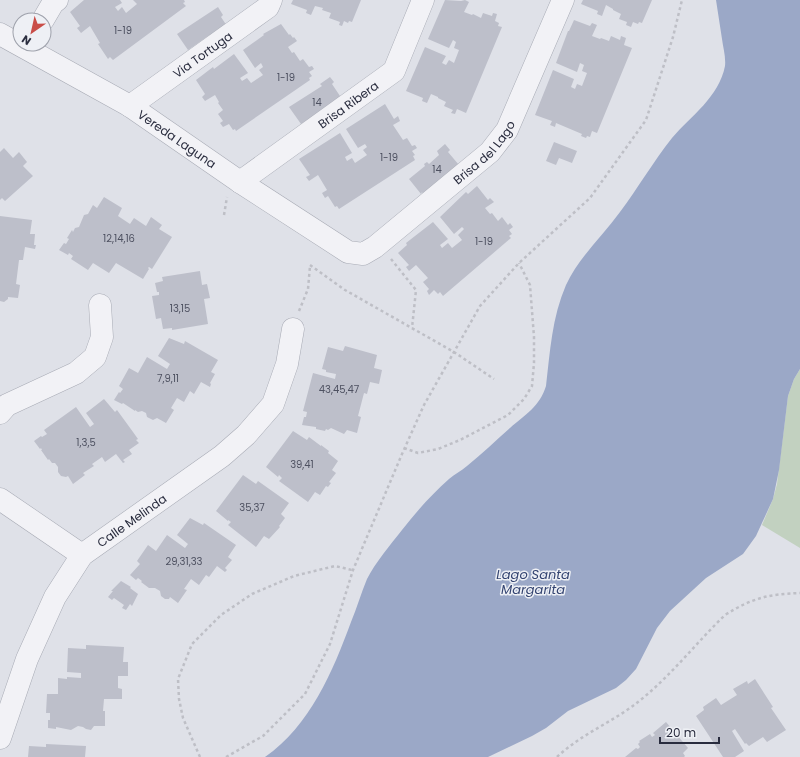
<svg xmlns="http://www.w3.org/2000/svg" width="800" height="757" font-family="Poppins,sans-serif">
<rect width="100%" height="100%" fill="#dfe1e8"/>
<path fill="#c2d1c0" d="M800,369V548L762,525L773,499L777,484L788,396L794,379Z"/>
<path fill="#9ba8c7" d="M716,0H800V369L794,379L788,396L779,470L773,499L756,536L743,554L706,578L670,611L657,628L636,669L626,680L616,688L568,711L546,728L532,736L488,757H265C310,726 333,671 351,622C357,608 361,593 367,579C375,563 391,544 402,530C416,512 432,494 449,479C455,474 461,471 467,466C482,454 495,441 510,428C525,415 540,406 546,386C550,352 552,317 566,285C579,257 602,237 620,212C638,188 653,162 672,138C691,116 719,97 725,66C726,57 723,47 722,39C720,26 718,13 716,0Z"/>
<path fill="#bdbfca" d="M84,0H120L122,3L115,7L118,11L122,7L126,13L137,4L133,0H184L185,2L183,3L186,6L113,60L110,57L108,59L98,44L100,43L90,26L81,33L77,28L80,26L70,12Z
M293,0H361L352,22L349,21L348,23L344,21L342,26L339,25L340,22L329,18L331,13L322,10L323,8L315,6L311,15L306,13L307,10L291,4Z
M445,0L461,1L465,0L469,2L464,12L472,15L473,14L481,18L483,13L492,16L493,13L497,14L495,21L499,23L498,26L502,27L466,113L457,109L455,114L451,113L453,110L444,106L446,102L438,98V97L431,94L427,103L422,101L423,98L406,91L425,47L446,56L442,63L446,65L449,60L454,63L459,50L454,48L456,42L453,40L449,48L428,39Z
M583,0H652L642,23L639,22L638,24L633,22L631,27L626,25L627,22L619,19L621,14L613,10V9L606,5L602,16L597,14L598,11L581,4Z
M218,7L223,15L221,17L227,26L208,36L188,50L177,34Z
M574,20L590,26L592,23L597,25L592,36L600,39L601,38L609,41L611,36L620,40L621,36L626,38L624,45L632,48L597,133L592,131L590,137L587,136L586,138L581,136L582,134L556,123L555,127L550,125L552,121L535,115L553,70L574,79L571,87L575,89L577,84L582,86L587,73L582,71L584,65L580,63L577,72L556,63L568,31H569Z
M281,24L289,35L290,34L293,38L294,37L297,41L288,47L292,53L294,52L300,61L303,59L309,67L312,66L314,69L309,72L312,76L309,78L310,80L236,131L235,129L233,130L229,124L223,127L220,123L223,121L218,114L223,110L218,103L219,102L215,95L205,101L202,97L205,94L196,80L213,67L214,69L234,54L248,73L240,78L242,81L247,78L251,83L263,75L259,70L263,67L261,63L255,68L243,50L264,35L263,34Z
M330,77L334,82L332,84L342,99L301,124L289,107L322,86L320,84Z
M385,104L394,119L398,116L400,121L393,125L403,140L407,138L412,146L415,145L417,148L412,151L415,155L413,156L415,160L339,209L337,206L335,207L328,196L325,198L322,193L327,190L318,175L309,181L306,177L310,175L299,159L340,133L352,153L345,157L347,161L352,158L355,163L367,155L363,150L367,147L365,144L358,148L346,129Z
M554,142L577,151L572,163L559,158L556,165L546,161Z
M445,144L450,150L448,152L459,165L423,194L422,192L421,194L409,179L425,166L424,164L427,162L429,164L439,155L437,151Z
M4,148L13,158L19,152L27,162L23,166L33,176L5,201L2,198L0,200V152Z
M477,186L488,200L490,198L494,202L485,208L490,214L492,213L498,221L502,217L508,225L510,223L513,227L509,230L512,234L509,236L511,238L443,296L440,292L438,294L434,290L429,295L427,291L429,289L423,282L428,278L416,265L409,271L406,267L409,265L398,253L407,245L406,243L433,222L448,239L440,245L442,248L448,243L452,248L462,240L458,235L464,229L462,227L454,234L440,217L466,192L468,194Z
M104,197L122,208L118,216L130,224L134,218L146,226L151,217L162,225L159,229L172,237L152,269L149,267L148,268L149,269L143,279L116,263L109,273L93,263L88,270L71,259L73,256L69,253L68,255L59,250L64,243L66,244L69,239L67,238L72,230L73,232L75,228L79,227L84,215L88,214L93,205L97,208Z
M0,216L32,220L30,234H35L34,245H36L35,249L25,247L23,260H19L16,284L20,285L18,298L8,297V299L4,302L0,301Z
M200,271L202,285L207,284L210,298L204,299L208,324L172,330V328L163,329L161,318L156,319L152,296L159,295V292H157L155,283L163,281L162,277Z
M169,338L184,344L185,341L218,360L211,372L215,374L210,383L211,384L210,387L201,382L194,394L190,391L184,402L177,398L171,408L174,410L166,423L157,418L153,420L147,417L146,413L142,411L138,412L135,410V411L123,403L122,404L114,400L119,392L120,393L123,389L119,386L129,368L138,373L147,357L167,369L170,364L158,356Z
M345,346L377,355L374,368L382,370L379,384L370,382L367,394L364,393L358,416L361,417L357,433L347,430L344,434L331,428L328,430L326,429L325,431L316,429V427L302,425L304,417H306L307,412L303,411L313,373L335,379L336,374L326,372V370L322,369L328,347L343,351Z
M104,399L115,412L117,410L133,432L138,439L136,440L139,443L129,450L132,454L123,460L125,462L123,463L116,454L105,462L102,457L92,464L94,466L83,473L85,475L73,484L68,476L66,477L61,476L58,472V467L55,463H52L49,459L48,460L41,450H42L41,448L40,449L34,441L41,436L42,437L47,434L44,430L76,407L90,427L94,424L86,413Z
M293,431L307,440L309,437L321,446V445L329,451L328,453L338,461L332,470L336,473L329,482L331,483L328,487L326,486L320,495L315,492L308,502L279,481L282,478L279,475L278,477L266,467Z
M243,475L256,484L258,481L289,503L281,514L285,518L279,526L280,527L269,539L264,536L256,547L228,525L231,522L228,520V521L216,511Z
M190,518L203,525L204,523L236,545L228,557L232,560L225,568L227,570L225,572L217,566L209,577L206,575L199,585L191,579L184,589L187,590L178,603L170,597L169,599H165L161,596L160,591L155,588H149L141,582L142,581L138,578L136,580L130,575L140,564L137,561L148,545L156,551L167,535L185,548L188,544L177,535Z
M121,581L131,587L130,588L138,594L132,606L130,604L126,610L122,608L124,605L114,598L112,600L108,597L113,591H111Z
M86,645L124,647L123,662H128V676H118V688L122,689V699H104L103,711H105V726H94L91,730L86,729L83,727L78,726L71,730L56,727V729L48,728V720H50V713H46L47,694H58V678L67,679V677L81,678V673L67,672L68,648L86,649Z
M755,679L773,707L771,708L786,730L767,742L763,737L749,746L746,743L745,744L735,729L732,731L744,751L735,757H723L696,716L704,710L703,707L716,698L721,705L737,695L733,689L747,681L748,684Z
M666,722L688,748L683,753L685,756L684,757H625L636,748L638,749L640,747L638,744L640,742L639,741L650,734L652,737L655,735L653,733Z
M46,744L86,746L85,757H28L29,746L46,747Z"/>
<g fill="none" stroke-linecap="round" stroke-linejoin="round">
<g stroke="#a8abb5" stroke-width="23">
<g id="minor">
<path d="M43,20L53,3L57,0"/>
<path id="s1" d="M0,34L130,106L240,182L348,252L363,254L375,247L490,152L507,130L563,0"/>
<path id="s2" d="M130,106L268,7L271,0"/>
<path id="s3" d="M240,182L394,71L423,0"/>
<path d="M0,413L7,405L76,373L95,357L102,337L100,305"/>
<path d="M0,499L82,555"/>
<path id="s4" d="M0,738L27,659L55,597L82,555L222,456L246,435L273,404L287,364L293,329"/>
</g>
</g>
<path stroke="#bebfc6" stroke-width="2.5" stroke-dasharray="3 3" stroke-linecap="butt" d="M224,215L227,197
M391,259L416,290L412,328
M310,265L345,290L454,352L494,379
M299,311L308,289L310,266
M404,448L418,453L438,449L460,440L508,415L524,399L532,386L534,363V337L530,285L519,263
M200,757L183,718L179,699L178,679L192,644L221,615L252,594L294,576L335,566L352,570
M226,757L263,736L305,694L330,644L353,570L402,454L424,405L480,306L519,263L590,198L646,120L673,37L682,0
M557,757C581,734 613,722 638,702C671,676 696,643 725,615C752,598 769,594 800,593"/>
<use href="#minor" stroke="#f2f2f6" stroke-width="22"/>
</g>
<g text-anchor="middle" dominant-baseline="central" stroke-width="3" stroke-linejoin="round" paint-order="stroke">
<g font-size="10" fill="#4e5161">
<text x="123" y="30">1-19</text>
<text x="286" y="77">1-19</text>
<text x="317" y="102">14</text>
<text x="389" y="157">1-19</text>
<text x="437" y="169">14</text>
<text x="119" y="238">12,14,16</text>
<text x="484" y="241">1-19</text>
<text x="180" y="308">13,15</text>
<text x="168" y="378">7,9,11</text>
<text x="339" y="389">43,45,47</text>
<text x="86" y="442">1,3,5</text>
<text x="302" y="464">39,41</text>
<text x="252" y="507">35,37</text>
<text x="184" y="561">29,31,33</text>
</g>
<g font-size="12" fill="#292c3e" stroke="#eef0f5">
<text stroke="none"><textPath href="#s2" startOffset="89">Via Tortuga</textPath></text>
<text stroke="none"><textPath href="#s3" startOffset="133">Brisa Ribera</textPath></text>
<text stroke="none"><textPath href="#s1" startOffset="206">Vereda Laguna</textPath></text>
<text stroke="none"><textPath href="#s1" startOffset="585">Brisa del Lago</textPath></text>
<text stroke="none"><textPath href="#s4" startOffset="262">Calle Melinda</textPath></text>
</g>
<g font-size="13" font-style="italic" fill="#344471" stroke="#eef0f5">
<text x="533" y="574">Lago Santa<tspan x="533" dy="15">Margarita</tspan></text>
</g>
</g>
<g transform="translate(32 32) rotate(214)"><circle r="19" fill="#eef0f5" stroke="#9fa2ac"/>
<path d="M0-3L7 15L0 10L-7 15Z" fill="#c94d48"/>
<text y="-6" font-size="11" font-weight="bold" text-anchor="middle" fill="#292c3e">N</text>
</g>
<path d="M660 737v6h59v-6" fill="none" stroke="#292c3e" stroke-width="2"/>
<text x="666" y="737" font-size="12" fill="#292c3e" stroke="#eef0f5" stroke-width="3" paint-order="stroke">20 m</text>
</svg>
